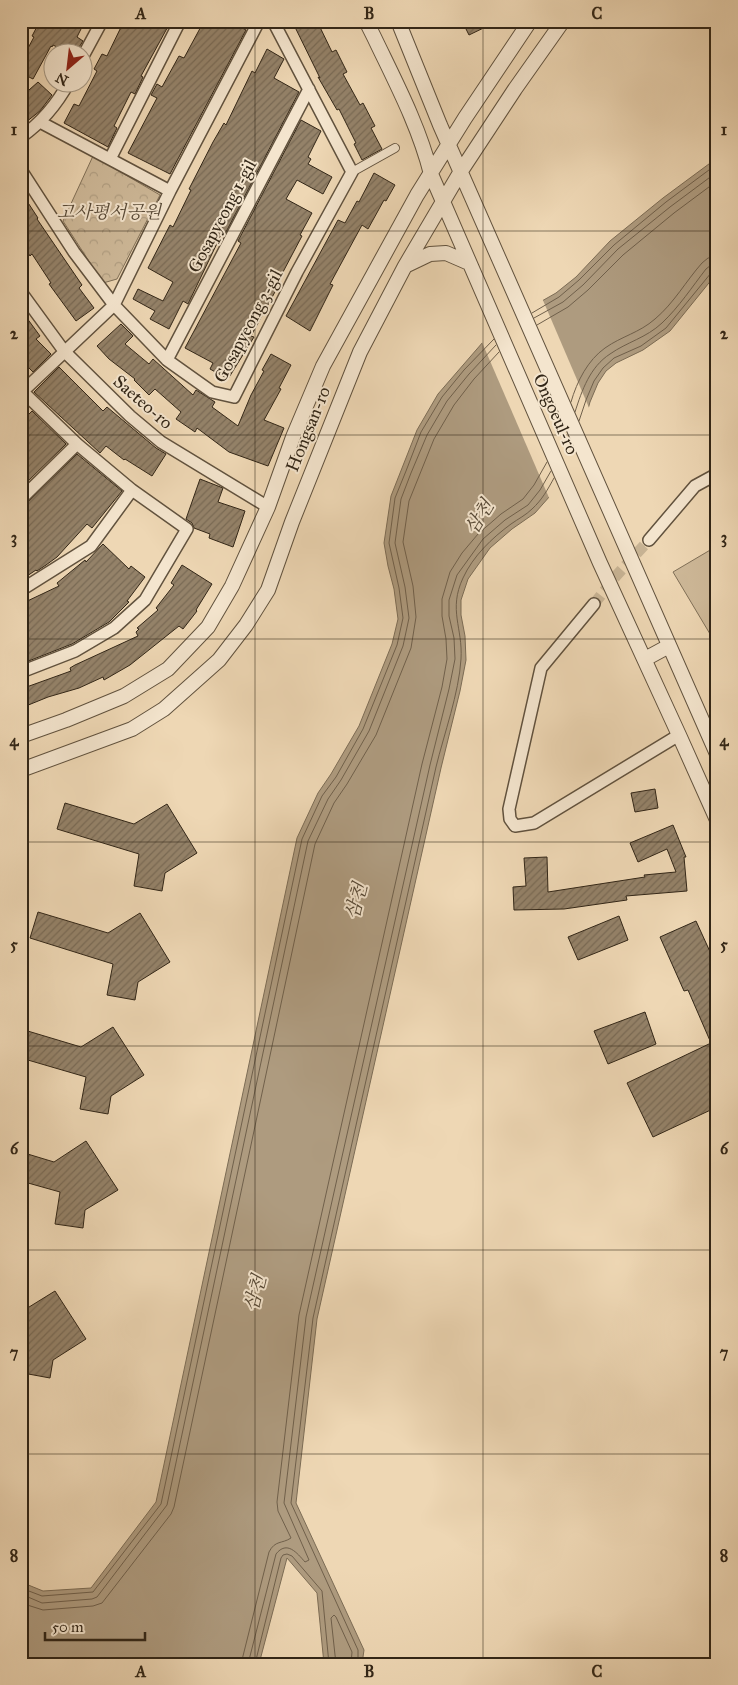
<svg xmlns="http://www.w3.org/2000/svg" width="738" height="1685" font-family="'IM FELL Great Primer','Noto Serif KR',serif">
<defs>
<pattern id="forest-crowns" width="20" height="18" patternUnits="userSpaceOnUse" patternTransform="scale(1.25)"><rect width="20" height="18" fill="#ceb999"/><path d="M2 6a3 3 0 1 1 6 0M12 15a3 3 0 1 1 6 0" fill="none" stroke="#b19f83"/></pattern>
<pattern id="building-hatch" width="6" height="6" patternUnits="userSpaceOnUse" patternTransform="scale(1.25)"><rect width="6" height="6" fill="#948269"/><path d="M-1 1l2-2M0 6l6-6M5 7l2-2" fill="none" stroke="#796a55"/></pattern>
</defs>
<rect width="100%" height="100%" fill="#eed7b4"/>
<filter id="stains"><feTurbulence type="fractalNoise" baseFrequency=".004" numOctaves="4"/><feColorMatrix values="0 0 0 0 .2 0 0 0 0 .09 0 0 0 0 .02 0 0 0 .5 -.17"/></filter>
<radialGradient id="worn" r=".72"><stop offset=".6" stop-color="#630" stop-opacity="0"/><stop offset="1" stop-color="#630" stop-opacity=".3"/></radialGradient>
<path fill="url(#forest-crowns)" stroke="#807058" d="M93,156L160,195L117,279L103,283L63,221Z"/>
<path fill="#ceb999" stroke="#807058" d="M717,546V644H716L673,572Z"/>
<path fill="#ae9b7f" stroke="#7c6c55" d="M717,158V273L670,331L643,350L616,363L606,371L598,383L590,402L582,430L550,496L535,513L512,529L490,548L468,579L461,600V615L465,636L466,660L460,691L441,768L317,1319L296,1503L364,1650L362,1664H324L317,1593L287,1558L259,1664H21V1582L43,1591L91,1588L156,1502L297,838L318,793L331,774L359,726L392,644L398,619L394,589L388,566L384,543L391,496L417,430L438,394L483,342L505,322L556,293L576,277L610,241L663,198Z"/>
<path fill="#eed7b4" d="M542,298L590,410L584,431L569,467L550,500L481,340L504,320Z"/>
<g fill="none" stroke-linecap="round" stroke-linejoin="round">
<path stroke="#70604b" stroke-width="1" d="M532,313L559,297L579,280L614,245L666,202L717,164
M534,318L563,302L583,285L618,249L670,207L717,172
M537,325L568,307L588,290L623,255L674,213L717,181
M571,402C577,381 588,360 605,348C622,336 639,333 655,319C674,303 686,281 702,263L708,258L717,257
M575,412C582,390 590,367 610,354C627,342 646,338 662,323C679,307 692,287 706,269L711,265H717
M579,421L586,400L594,381L603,368L614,358L641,346L666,328L711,273L717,271
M21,1588L42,1596L93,1592L161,1504L302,839L322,796L336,777L363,729L397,645L403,618L399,588L389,543L395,498L406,471L421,432L442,397L464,370L494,339
M21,1594L42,1603L92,1599L97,1597L167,1505L308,841L328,799L341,780L369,731L403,646L409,618L405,587L395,543L401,499L411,473L427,435L447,401L469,374L496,345
M21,1603L43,1610L93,1606L102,1603L171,1514L174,1507L315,844L334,803L347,784L376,735L411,648L416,617L413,586L403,542L409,501L434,439L454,405L474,379L499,352
M241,1664L269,1552C275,1540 282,1544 291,1538L278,1511L277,1502L299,1315L422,764L442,687L447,659L446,639L442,616V599L450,572L462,553L478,534L501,514L523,499L534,485L547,462
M248,1664L276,1554C287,1540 297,1553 305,1562L309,1560L284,1503L306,1317L430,765L449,689L455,659L454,638L449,616V600L457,575L483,539L505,520L528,505L540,490L551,471
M255,1664L281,1558L283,1555L287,1554L292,1556L322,1591L329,1664
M336,1664L331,1618L334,1615L336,1617L352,1652L351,1664
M358,1664V1650L291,1503L313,1318L436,767C444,734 459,693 461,659C463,628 448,610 463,578C473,556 492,538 511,524C518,519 526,515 532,509C542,500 548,489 554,478"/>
</g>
<path fill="url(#building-hatch)" stroke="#322617" d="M40,21H85L77,37L83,41L76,52H67L53,45L52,47L51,46L33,79L21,73V61L34,37L32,36Z
M124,21H171L141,76L143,77L135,94L131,92L114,126L117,128L108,147L64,123L74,104L79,106L97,71L94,69L102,54L107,56Z
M204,21H229L246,30L170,174L128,153L157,98L151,95L157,84L162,87L179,56L184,58Z
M292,21H317L332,52L336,50L347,72L343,74L360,105L363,103L375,126L371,128L382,149L362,160L354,144L356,143L339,109L337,110L318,77L320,78Z
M462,21H498L469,35Z
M267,49L284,59L274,78L299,92L225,234L222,233L188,304L183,301L169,329L150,319L155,311L133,299L138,289L163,301L173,282L148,268L170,225L173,227L191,190L189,189L213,142L224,123L226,125L252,71L255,73Z
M38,82L52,95L40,111L21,126V97Z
M301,120L321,131L308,157L311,159L308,164L332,177L323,194L297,180L286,199L312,213L300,235L302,236L274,289L276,290L251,336L254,337L228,379L210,369L213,363L185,348L241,243L238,241Z
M374,173L395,185L386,201L384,200L368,229L362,225L330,284L333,285L310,331L286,316L338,220L345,223L357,201L359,202Z
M21,192L38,218L37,219L82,285L79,288L94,308L76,321L49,284L51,283L32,254L30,256L21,243Z
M21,310L40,336L36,339L51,354L33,372L21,360Z
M121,324L133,336L125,344L149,364L153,359L193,395L196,390L215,402L212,407L238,426L251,395L264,371L262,370L271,354L291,365L279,388L281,389L264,420L284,428L268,466L229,452L197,428L195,432L176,419L181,412L155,389L149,395L134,380L135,379L109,359L97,346Z
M59,367L103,411L107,407L156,448L166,454L152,476L125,459L124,460L106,446L100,453L34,392Z
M32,411L66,444L21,488V422Z
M77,454L122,491L92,528L87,524L57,557L46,565L37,571L36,570L21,580V506L26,504Z
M200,479L223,488L218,502L245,511L233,547L209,538L210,534L194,528L192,523L186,519Z
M103,544L129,569L131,566L145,577L127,601L129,602L109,622L72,644L21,664V637L26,635L21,625V604L59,586L57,583L85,560L86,562Z
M182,565L212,584L196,610L197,611L183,629L179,626L130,665L104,680L103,677L79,688L48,697L21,708V689L71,671L70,668L75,665L138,636L136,632L139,629L137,628L158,610L156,608L174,585L171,583Z
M655,789L658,808L635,812L631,793Z
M65,803L134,824L167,804L197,853L165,873L162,891L134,886L139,854L57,829Z
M673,825L686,857H684L687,891L626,896L627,900L564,909L514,910L513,887L526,886L524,858L547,857L548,892L645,877L644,875L676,872L667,849L638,862L630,843Z
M38,912L108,933L140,913L170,962L138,982L135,1000L107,995L113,964L30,938Z
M619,916L628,940L578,960L568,937Z
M696,921L717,967V1107L653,1137L627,1083L711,1043L688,990L684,991L660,937Z
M645,1012L656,1044L608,1064L594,1031Z
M113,1027L144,1075L111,1096L108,1114L80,1109L86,1077L21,1058V1029L81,1047Z
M86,1141L118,1190L85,1210L83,1228L55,1224L60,1192L21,1181V1152L54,1162Z
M55,1291L86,1339L53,1360L50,1378L23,1373L21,1372V1312Z"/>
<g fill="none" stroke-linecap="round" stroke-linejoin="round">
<path stroke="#c8b495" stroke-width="11" stroke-dasharray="11 5.5" stroke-linecap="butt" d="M594,604L616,576L649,540"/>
<g stroke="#61523e" stroke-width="10">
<path id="pedestrian" d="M352,172L395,148"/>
</g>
<g stroke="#61523e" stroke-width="14">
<path id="minor" d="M82,58L102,21
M40,122L170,191
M21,137C41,123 57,104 69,82
M110,159L180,21
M21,170L74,252L114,305L167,360L212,392L234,397L297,272L352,172L273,21
M21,292L64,351L130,416L161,442L268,507
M167,360L309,89
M21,390L77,444L132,490L187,529L145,600L114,628L75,651L21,672
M21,393L114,305L170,191L259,21
M21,499L77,444
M649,540L695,486L717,474
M21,590L91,546L132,490
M594,604L541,668L509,809L510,819L515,826L534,823L679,735"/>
</g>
<g stroke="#61523e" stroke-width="16">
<path id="tertiary" d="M366,21L374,37C395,81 419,126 431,174L600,563L679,735L717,820
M398,21L440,125L717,754
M405,266L430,254L446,253L469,263
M645,659L669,646
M21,736L66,720L124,696L168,669L208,627L232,586L268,507L293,437L323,366L417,195L465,118L530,21
M21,770L132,729L164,709L219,660L246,625L268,590L292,522L360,352L405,266L461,171L515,89L563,21"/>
</g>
<use href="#pedestrian" stroke="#f4e5ce" stroke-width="8"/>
<use href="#minor" stroke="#f4e5ce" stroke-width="11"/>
<use href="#tertiary" stroke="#f4e5ce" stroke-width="14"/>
</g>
<path fill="none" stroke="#322617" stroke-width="1" stroke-opacity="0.55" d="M255,21V1664M483,21V1664M21,231H717M21,435H717M21,639H717M21,842H717M21,1046H717M21,1250H717M21,1454H717"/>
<g text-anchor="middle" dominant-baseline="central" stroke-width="4" stroke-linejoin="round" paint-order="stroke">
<g font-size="18" font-style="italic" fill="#594b38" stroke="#f4e5ce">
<text x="109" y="212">고사평서공원</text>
</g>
<g font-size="18" fill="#322617" stroke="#f4e5ce">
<text transform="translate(222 216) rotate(-62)">Gosapyeong 1-gil</text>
<text transform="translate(248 326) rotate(-62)">Gosapyeong 3-gil</text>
<text transform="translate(143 402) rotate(41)">Saeteo-ro</text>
<text transform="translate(556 414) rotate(66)">Ongoeul-ro</text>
<text transform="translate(308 429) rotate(-68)">Hongsan-ro</text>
</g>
<g font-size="19" font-style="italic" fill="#574936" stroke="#f4e5ce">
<text transform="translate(479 517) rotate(-58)">삼천</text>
<text transform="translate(356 901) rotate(-75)">삼천</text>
<text transform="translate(255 1293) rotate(-75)">삼천</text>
</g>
</g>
<rect width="738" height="1685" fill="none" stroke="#eed7b4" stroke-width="55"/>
<g transform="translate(68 68) rotate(208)"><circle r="24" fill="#f4e5ce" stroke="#a69985"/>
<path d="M0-4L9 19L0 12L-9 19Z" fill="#8f2418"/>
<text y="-8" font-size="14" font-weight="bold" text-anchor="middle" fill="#322617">N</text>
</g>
<path d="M45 1632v8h100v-8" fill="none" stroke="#322617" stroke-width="2.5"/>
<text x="52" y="1632" font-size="15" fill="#322617" stroke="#f4e5ce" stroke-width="4" paint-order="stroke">50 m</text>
<rect x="28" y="28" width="682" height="1630" fill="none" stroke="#322617" stroke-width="2"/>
<g font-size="16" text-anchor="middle" font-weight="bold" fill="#322617">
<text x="141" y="19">A</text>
<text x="369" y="19">B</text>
<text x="597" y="19">C</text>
<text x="14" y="135">1</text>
<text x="724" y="135">1</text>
<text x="14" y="339">2</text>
<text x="724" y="339">2</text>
<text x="14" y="543">3</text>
<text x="724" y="543">3</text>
<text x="14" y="746">4</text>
<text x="724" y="746">4</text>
<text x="14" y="950">5</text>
<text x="724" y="950">5</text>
<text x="14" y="1154">6</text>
<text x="724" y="1154">6</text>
<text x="14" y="1358">7</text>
<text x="724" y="1358">7</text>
<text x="14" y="1561">8</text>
<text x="724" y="1561">8</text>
<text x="141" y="1677">A</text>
<text x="369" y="1677">B</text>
<text x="597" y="1677">C</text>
</g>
<rect width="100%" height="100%" filter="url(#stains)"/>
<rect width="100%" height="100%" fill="url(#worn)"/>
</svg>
